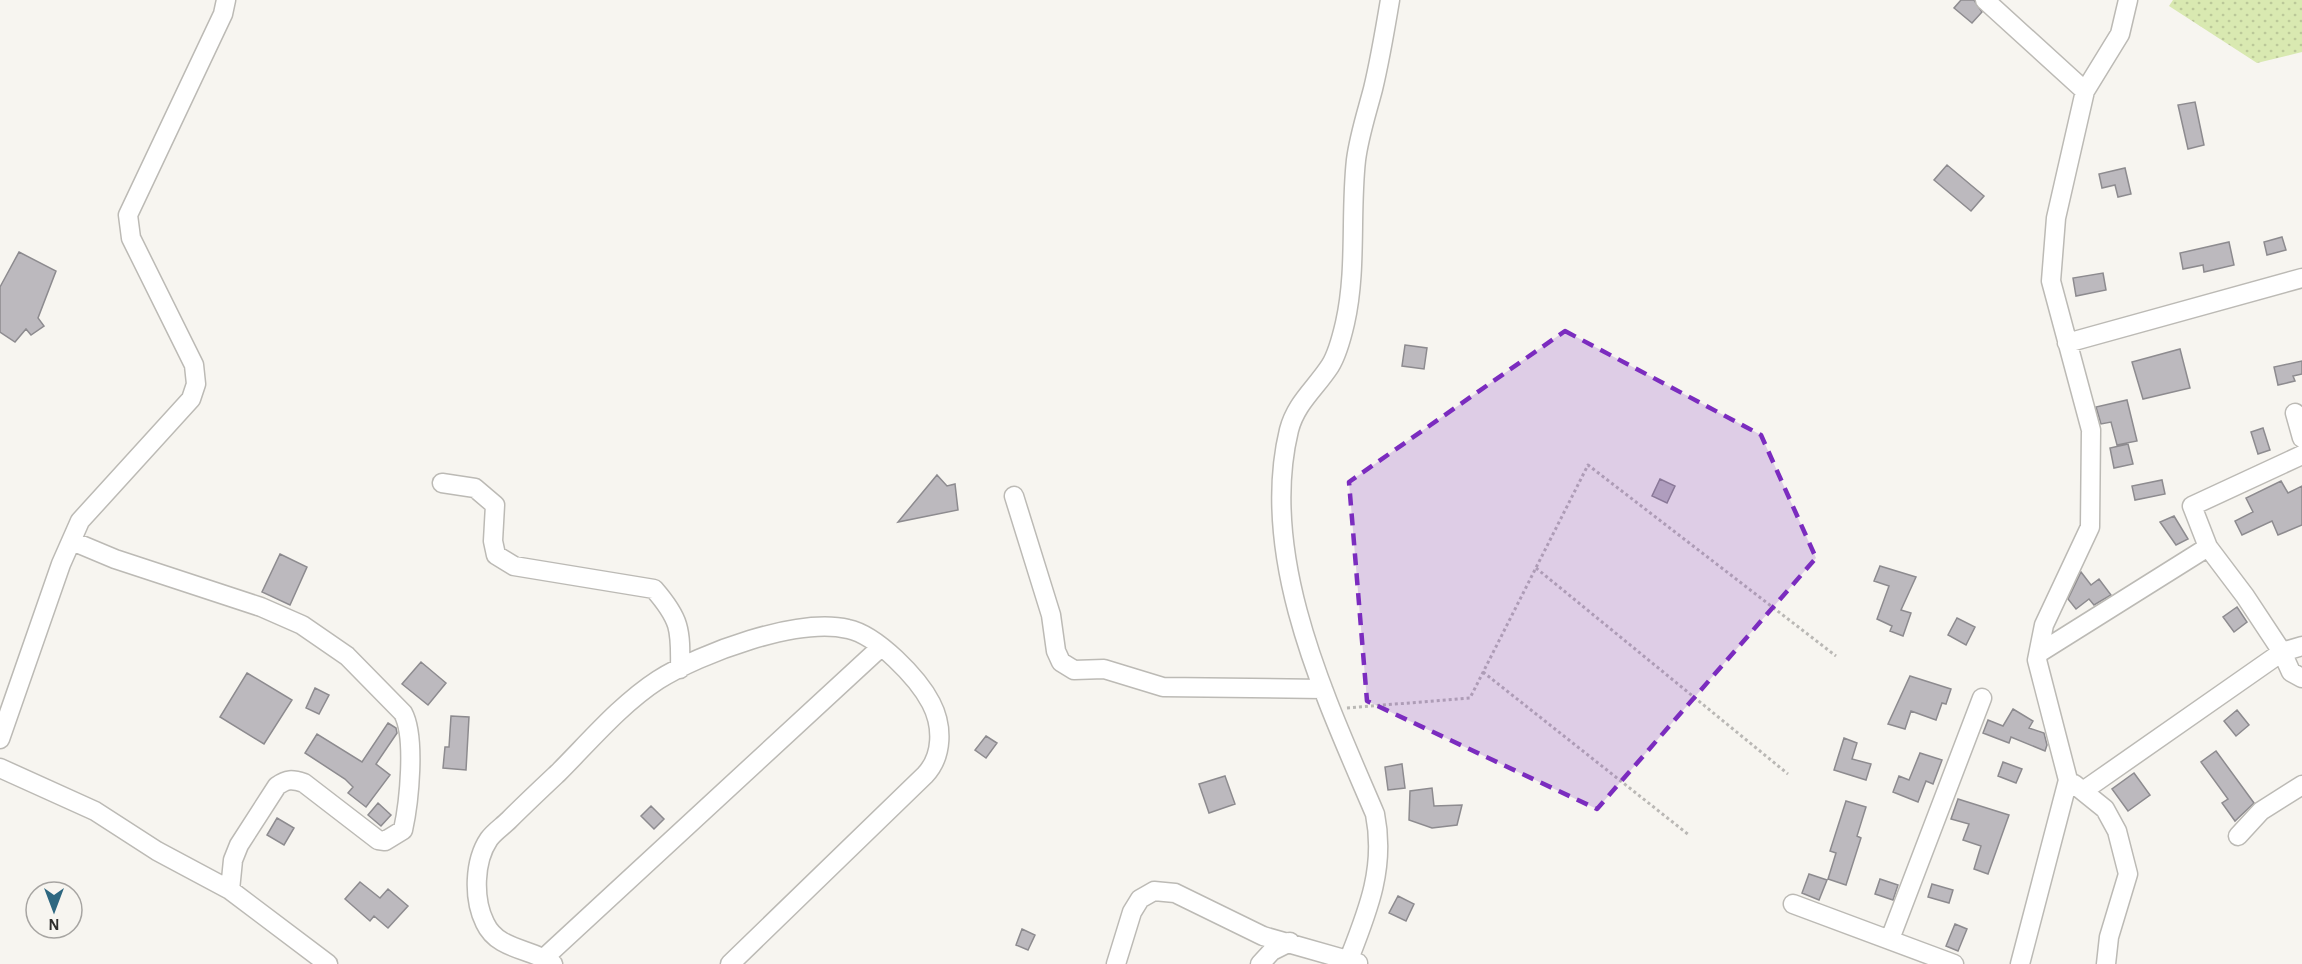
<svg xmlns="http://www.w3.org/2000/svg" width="2302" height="964" font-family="'Alegreya Sans',sans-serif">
<defs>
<pattern id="grass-dots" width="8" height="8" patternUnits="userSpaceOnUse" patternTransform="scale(1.5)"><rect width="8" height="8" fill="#d9e9b1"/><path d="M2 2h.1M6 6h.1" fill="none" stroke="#bbc899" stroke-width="1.8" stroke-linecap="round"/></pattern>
</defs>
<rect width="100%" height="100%" fill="#f7f5f0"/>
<path fill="url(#grass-dots)" d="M2173,0H2302V52L2257,63L2169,6Z"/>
<path fill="#bcb9be" stroke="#8d8b8f" stroke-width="1.5" d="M1961,0H1974L1982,12L1972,23L1954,8Z
M2195,102L2204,145L2188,149L2178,105Z
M1947,165L1984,196L1971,211L1934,180Z
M2125,168L2131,194L2118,197L2115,185L2102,188L2099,174Z
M2282,237L2286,250L2267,255L2264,242Z
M2229,242L2234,265L2204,272L2203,265L2183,269L2180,253Z
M19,252L56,271L38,318L44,326L31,335L26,329L15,342L0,332V287Z
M2103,273L2106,290L2076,296L2073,278Z
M1405,345L1427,348L1424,369L1402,366Z
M2180,349L2190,388L2143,399L2132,362Z
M2302,361V374L2293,376L2295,381L2278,385L2274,367Z
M2127,400L2137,441L2117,445L2111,422L2101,424L2096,407Z
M2263,428L2270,450L2258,454L2251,432Z
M2128,444L2133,464L2114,468L2110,448Z
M937,475L947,486L955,484L958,510L898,522Z
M1660,479L1675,486L1667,503L1652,496Z
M2162,480L2165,494L2135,500L2132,486Z
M2281,481L2288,493L2302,486V525L2278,535L2272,521L2242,535L2235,521L2253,512L2246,498Z
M2174,516L2188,539L2176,545L2160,522Z
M280,554L307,567L290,605L262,592Z
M1880,566L1916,577L1901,610L1911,613L1903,636L1890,631L1892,626L1877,619L1889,586L1874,581Z
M2081,572L2091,585L2099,579L2111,595L2094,605L2089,599L2076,609L2068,599Z
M2237,607L2247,622L2234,632L2223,617Z
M1957,618L1975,627L1966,645L1948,635Z
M421,662L446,683L428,705L402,684Z
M247,673L292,700L264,744L220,717Z
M1910,676L1951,689L1946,704L1942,703L1936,720L1911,711L1905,729L1888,724Z
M315,688L329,695L319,714L306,708Z
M2013,709L2033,721L2029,728L2044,733L2047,745L2045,751L2011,737L2009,743L1983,733L1988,720L2003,726Z
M2237,710L2249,725L2236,736L2224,721Z
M451,716L469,717L466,770L443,768L445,747H449Z
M388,723L396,728L397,733L376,764L390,775L366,807L348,793L353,787L345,779L305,753L317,734L362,762Z
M986,736L997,743L986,758L975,750Z
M1844,738L1857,743L1852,759L1871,764L1866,780L1834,770Z
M2216,751L2254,803L2235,821L2222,803L2228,799L2201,762Z
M1920,753L1942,760L1933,784L1926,781L1918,802L1893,792L1899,776L1909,780Z
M2003,762L2022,769L2016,783L1998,776Z
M1402,764L1405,788L1388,790L1385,767Z
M2134,773L2150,795L2128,811L2112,789Z
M1225,776L1235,804L1209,813L1199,784Z
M1432,788L1434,806L1462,805L1457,825L1432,828L1409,820L1410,791Z
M1958,799L2009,815L1988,874L1974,869L1981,846L1963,840L1969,824L1951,819Z
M1846,801L1866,807L1857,836L1861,838L1846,885L1828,879L1836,853L1830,851Z
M378,803L391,815L381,826L368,815Z
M651,806L664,819L654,829L641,816Z
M277,818L294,828L284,845L267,835Z
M1809,874L1827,880L1819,900L1802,893Z
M1880,879L1898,885L1893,900L1875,894Z
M360,882L380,898L388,889L408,906L388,928L374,916L370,921L345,899Z
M1932,884L1953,890L1949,903L1928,897Z
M1398,896L1414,904L1406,921L1389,913Z
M1955,924L1967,929L1958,951L1946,946Z
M1022,929L1035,935L1028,950L1016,945Z"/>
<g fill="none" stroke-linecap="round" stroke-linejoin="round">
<g stroke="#bcbab5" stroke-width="21">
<path id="minor" d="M1985,0L2085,91
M2067,343L2302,278
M2295,413L2302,438
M442,483L475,488L495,505L493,541L496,555L514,566L654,589C680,619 681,629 680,669
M1014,496L1051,615L1056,651L1061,662L1074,670L1104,669L1163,687L1323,689
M72,541L115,559L261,607L302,625L347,656L403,713C416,737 409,803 403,830L385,841L378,840L304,783C292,779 287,779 277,786L239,845L233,860L230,890
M2208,547L2245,596L2282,652L2302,646
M2039,653L2208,547L2192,506L2302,455
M0,739L61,564L80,521L191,399L196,384L194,365L131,238L128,215L223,14L226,0
M0,768L95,811L157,851L230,890L328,964
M2074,784L2105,809L2117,831L2128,874L2109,937L2106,964
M2083,791L2282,652L2291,672L2302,678
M2238,836L2261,811L2302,785
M1793,904L1954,964
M1890,939L1982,698
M544,958L881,647
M553,964C532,948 498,951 485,923C473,899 474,861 489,839C494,832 503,826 509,820C525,804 541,789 558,773C589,742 621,704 658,680C701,653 798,617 848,629C877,635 918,678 931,703C943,726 943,756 925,775L730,964
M1116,964L1132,912L1140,899L1154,891L1175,893L1263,936L1358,963
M1260,964L1272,951L1290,942
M1347,964C1367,913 1386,869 1375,814C1326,699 1258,558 1289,430C1296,403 1315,389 1330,366C1337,355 1342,336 1345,323C1357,270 1350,214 1356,160C1359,136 1367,112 1373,89C1380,60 1385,30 1390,0
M2020,964L2068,780L2037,660L2044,625L2090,527L2091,430L2051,281L2056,218L2085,91L2120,34L2128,0"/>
</g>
<path stroke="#bab8b5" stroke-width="3" stroke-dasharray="3 3" stroke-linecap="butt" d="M1536,568L1788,774
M1483,672L1689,835
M1347,708L1470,698L1588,465L1836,656"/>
<use href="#minor" stroke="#fff" stroke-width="18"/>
</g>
<path fill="#7b2cbf" fill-opacity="0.2" stroke="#7b2cbf" stroke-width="4.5" stroke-dasharray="12 8" stroke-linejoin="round" d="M1565,331L1761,435L1816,558L1597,809L1367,701L1349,482Z"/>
<g transform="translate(54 910) rotate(180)"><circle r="28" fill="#f7f5f0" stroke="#a7a5a2" stroke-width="1.5"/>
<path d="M0-4.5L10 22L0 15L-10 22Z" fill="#2e6780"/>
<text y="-9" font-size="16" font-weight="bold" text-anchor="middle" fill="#2f2e2d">N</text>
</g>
</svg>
